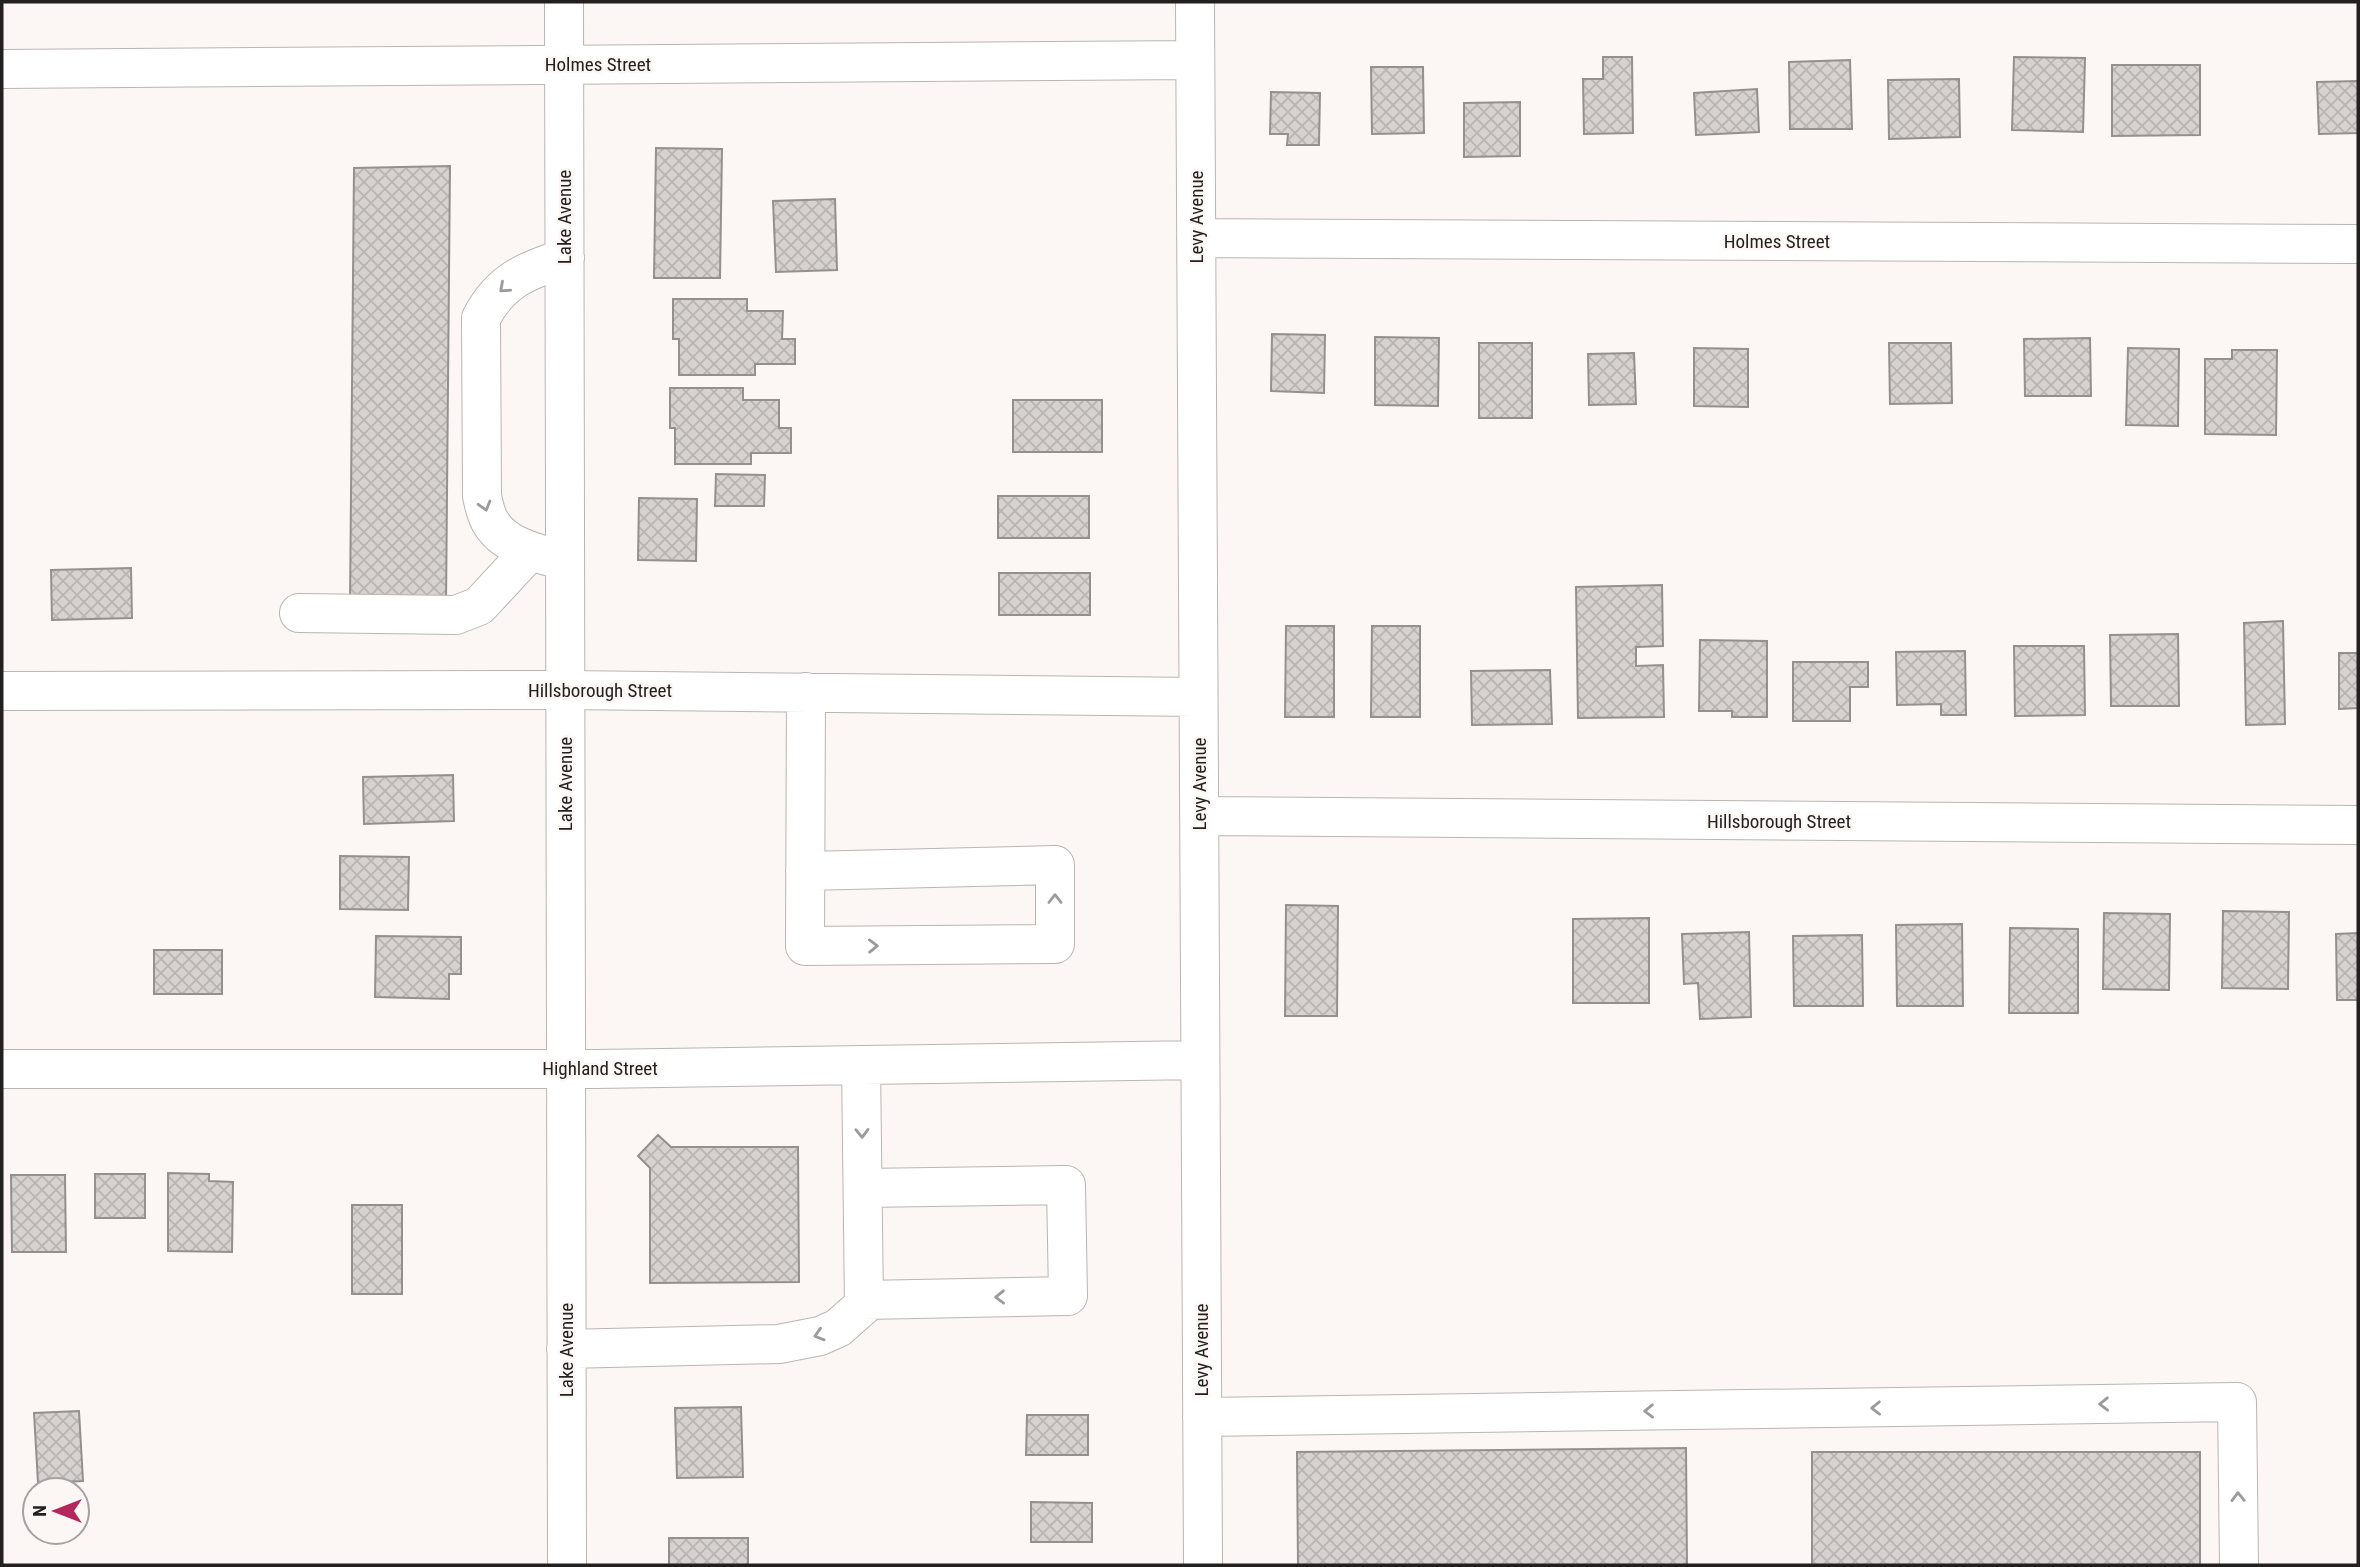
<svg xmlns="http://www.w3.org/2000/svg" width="2360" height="1567" font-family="'Roboto Condensed',sans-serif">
<defs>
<pattern id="building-cross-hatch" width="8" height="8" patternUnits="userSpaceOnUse" patternTransform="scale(1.75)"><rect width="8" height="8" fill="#d7d2d0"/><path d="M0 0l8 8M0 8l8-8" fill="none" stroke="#b8b4b2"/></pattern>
</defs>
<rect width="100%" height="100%" fill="#fcf7f5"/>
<path fill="url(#building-cross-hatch)" stroke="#94908e" stroke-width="2" d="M1603,57H1632L1633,133L1584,134L1583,79H1603Z
M2014,57L2085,58L2083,132L2012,130Z
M1850,60L1852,129H1790L1789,62Z
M2112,65H2200V135L2112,136Z
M1371,67H1423L1424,133L1372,134Z
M1959,79L1960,137L1889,139L1888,80Z
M2358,81V133L2319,134L2317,82Z
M1757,89L1759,132L1696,135L1694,93Z
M1271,92L1320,93L1319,145H1287L1288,134H1270Z
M1520,102V156L1464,157V103Z
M656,148L722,149L720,278H654Z
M450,166L446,605L350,603L354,168Z
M835,199L837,270L776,272L773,201Z
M673,299H747V311H783L782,339H795V364H755V375H679V339H673Z
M1272,334L1325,335L1324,393L1271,391Z
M1375,337L1439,338L1438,406L1375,405Z
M2090,338L2091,396H2025L2024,339Z
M1479,343H1532V418H1479Z
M1889,343H1951L1952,403L1890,404Z
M1694,348L1748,349V407L1694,406Z
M2128,348L2179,349L2178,426L2126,425Z
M2232,350H2277L2276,435L2205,434V359H2232Z
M1634,353L1636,404L1589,405L1588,354Z
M670,388H743V400H779V428H791V453H751V464H675V428H670Z
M1013,400H1102V452H1013Z
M716,474L765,475L764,506H715Z
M998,496H1089V538H998Z
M639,498L697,499L696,561L638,560Z
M131,568L132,618L52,620L51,570Z
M999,573H1090V615H999Z
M1662,585L1663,646L1636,647V666L1663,665L1664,717L1578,718L1576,587Z
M2283,621L2285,724L2246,725L2244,623Z
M1286,626H1334V717H1285Z
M1372,626H1420V717H1371Z
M2178,634L2179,706H2111L2110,635Z
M1700,640L1767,641V717H1732V711H1699Z
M2014,646H2084L2085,715L2015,716Z
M1965,651L1966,715H1941V704L1897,705L1896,652Z
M2339,653H2358V708L2339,709Z
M1793,662H1868V687H1850V721H1793Z
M1550,670L1552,724L1472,725L1471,671Z
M453,775L454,821L364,824L363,777Z
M340,856L409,857L408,910L340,909Z
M1286,905L1338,906L1337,1016H1285Z
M2223,911L2289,912L2288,989L2222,988Z
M2104,913L2170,914L2169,990L2103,989Z
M1649,918V1003H1573V919Z
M1962,924L1963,1006H1897L1896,925Z
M2010,928L2078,929V1013H2009Z
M1749,932L1751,1017L1700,1019L1698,983L1684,984L1682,934Z
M2358,933V1000H2337L2336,934Z
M1862,935L1863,1006H1794L1793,936Z
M376,936L461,937V974H449V999L375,997Z
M154,950H222V994H154Z
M658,1135L671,1147H798L799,1282L650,1283V1168L638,1156Z
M168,1173L209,1174V1181L233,1182L232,1252L168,1251Z
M95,1174H145V1218H95Z
M11,1175H65L66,1252H12Z
M352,1205H402V1294H352Z
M741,1407L743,1477L677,1478L675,1408Z
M79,1411L83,1481L38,1483L34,1413Z
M1027,1415H1088V1455H1026Z
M1686,1448L1687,1565H1298L1297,1452Z
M1812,1452H2200V1565H1812Z
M1031,1502L1092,1503V1542H1031Z
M669,1538H748V1565H669Z"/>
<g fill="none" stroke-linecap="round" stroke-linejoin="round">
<g stroke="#b9b5b3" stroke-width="40">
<path id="minor" d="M564,2L567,1565
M1195,2L1203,1565
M2,69L1195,60
M1196,238L2358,244
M565,258C526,271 501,280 481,318L482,496C484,505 486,516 491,523C505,547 540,554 565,561
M299,613L456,615L479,606L530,551
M2,691L565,690L1198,697
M1199,816L2358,825
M805,871L1055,865V944L805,946L806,692
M2,1069H595L1199,1060
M863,1188L1066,1185L1068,1296L864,1300
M566,1349L779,1344L820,1336L838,1328L864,1305L861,1065
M1202,1417L2237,1402L2239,1565"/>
</g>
<use href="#minor" stroke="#fff" stroke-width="38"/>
</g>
<defs><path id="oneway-chevron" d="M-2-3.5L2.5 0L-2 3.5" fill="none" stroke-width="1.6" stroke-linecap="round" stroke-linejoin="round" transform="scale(1.75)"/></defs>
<g stroke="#9c9b9b">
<use href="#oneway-chevron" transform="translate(504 288) rotate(138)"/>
<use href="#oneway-chevron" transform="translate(485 506) rotate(74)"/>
<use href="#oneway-chevron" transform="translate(1055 899) rotate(-90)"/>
<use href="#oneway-chevron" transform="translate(873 946) rotate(-1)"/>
<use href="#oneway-chevron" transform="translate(862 1133) rotate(89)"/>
<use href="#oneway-chevron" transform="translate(1000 1297) rotate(179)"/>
<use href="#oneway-chevron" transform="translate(819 1335) rotate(163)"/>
<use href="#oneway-chevron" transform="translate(2104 1404) rotate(179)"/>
<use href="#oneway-chevron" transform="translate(1876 1408) rotate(179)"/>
<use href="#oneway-chevron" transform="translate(1649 1411) rotate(179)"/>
<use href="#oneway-chevron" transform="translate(2238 1497) rotate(-91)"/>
</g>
<g text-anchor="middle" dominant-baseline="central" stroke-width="5" stroke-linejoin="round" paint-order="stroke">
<g font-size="19" fill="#232120" stroke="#fcf7f5">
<text x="598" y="64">Holmes Street</text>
<text transform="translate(564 217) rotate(-90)">Lake Avenue</text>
<text transform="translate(1196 217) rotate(-90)">Levy Avenue</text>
<text x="1777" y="241">Holmes Street</text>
<text x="600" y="690">Hillsborough Street</text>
<text transform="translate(565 784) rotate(-90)">Lake Avenue</text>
<text transform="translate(1199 784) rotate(-90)">Levy Avenue</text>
<text x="1779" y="821">Hillsborough Street</text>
<text x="600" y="1068">Highland Street</text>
<text transform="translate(566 1350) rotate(-90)">Lake Avenue</text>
<text transform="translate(1201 1350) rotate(-90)">Levy Avenue</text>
</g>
</g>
<rect width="2360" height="1567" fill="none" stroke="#232120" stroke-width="7"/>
<g transform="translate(56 1511) rotate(270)"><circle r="33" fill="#fcf7f5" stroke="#a5a1a0" stroke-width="2"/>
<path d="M0-5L12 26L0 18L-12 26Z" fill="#b4275d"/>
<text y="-10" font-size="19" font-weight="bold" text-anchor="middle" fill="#232120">N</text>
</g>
</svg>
